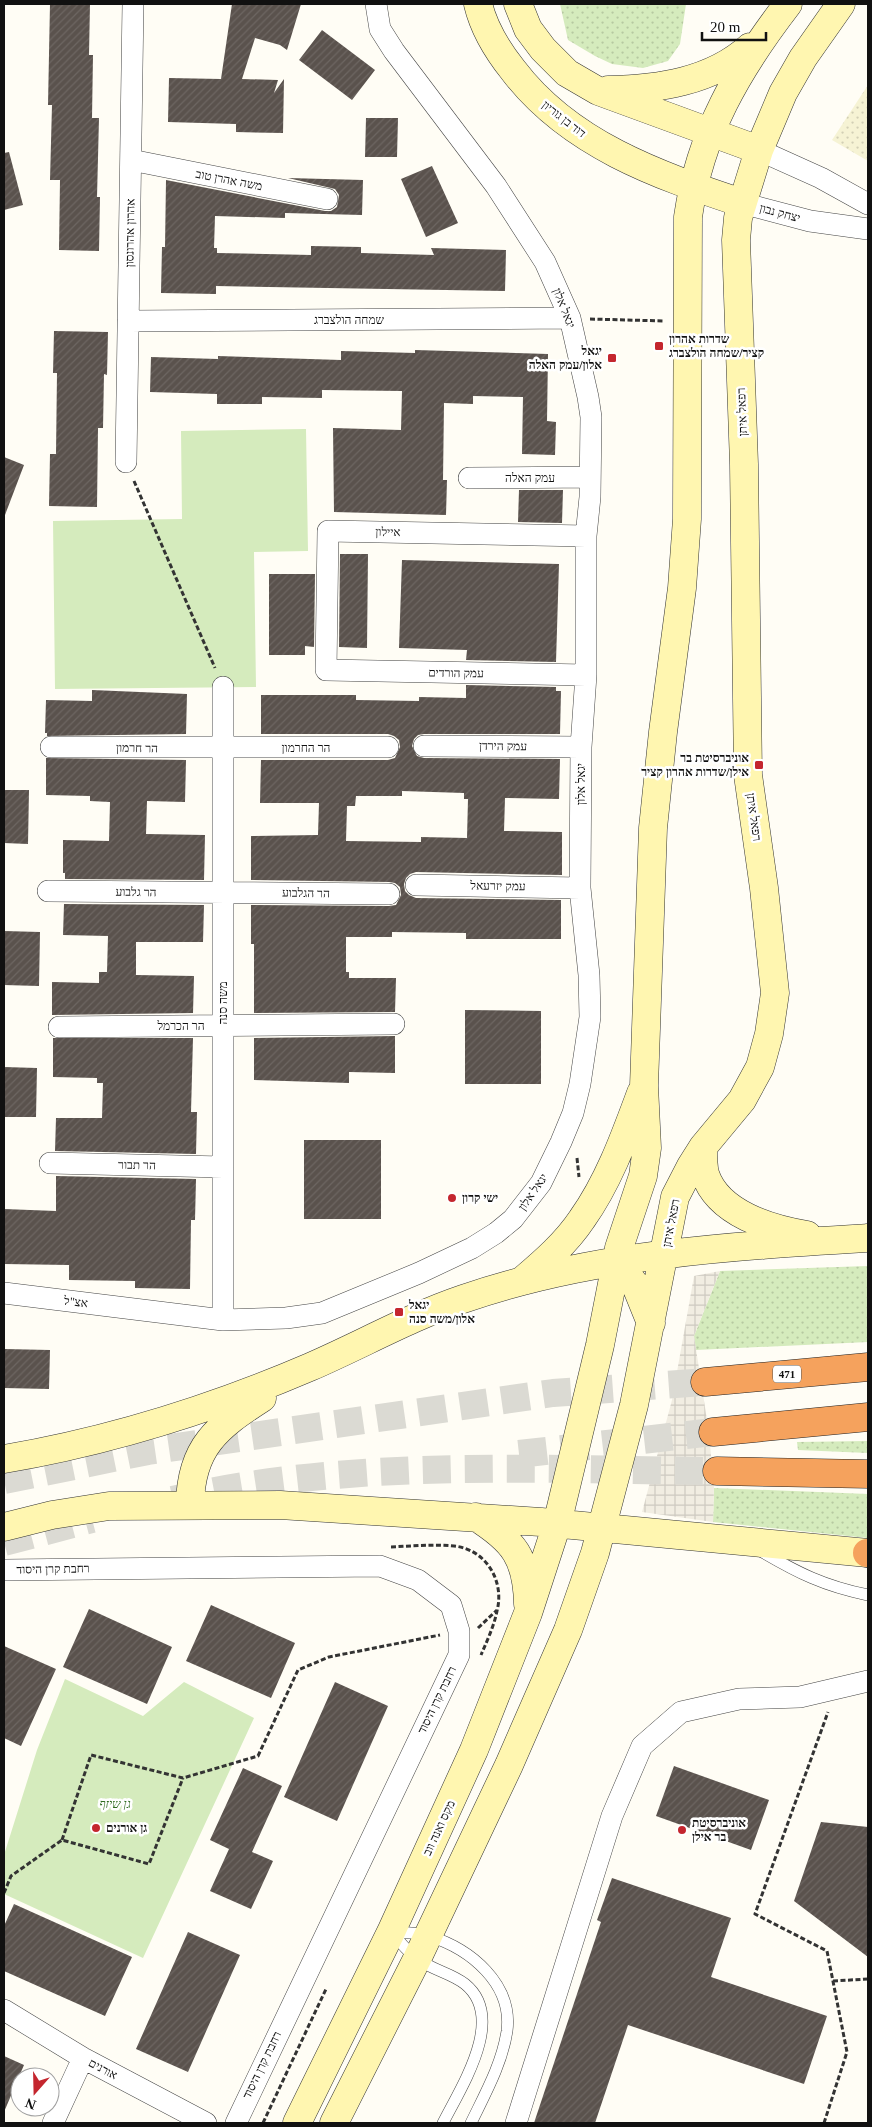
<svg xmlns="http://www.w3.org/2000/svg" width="872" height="2127" font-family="'Times New Roman','Noto Sans Hebrew',serif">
<defs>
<pattern id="farmland-dots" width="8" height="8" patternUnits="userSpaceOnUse" patternTransform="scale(1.25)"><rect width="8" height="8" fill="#f6f3d4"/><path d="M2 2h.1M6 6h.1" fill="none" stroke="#d2cfb5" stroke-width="1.8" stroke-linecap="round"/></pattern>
<pattern id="grass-dots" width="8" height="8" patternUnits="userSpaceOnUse" patternTransform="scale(1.25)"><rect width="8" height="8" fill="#d5ebbd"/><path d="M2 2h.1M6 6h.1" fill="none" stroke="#b6c8a1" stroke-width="1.8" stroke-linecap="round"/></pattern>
<pattern id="plaza-grid" width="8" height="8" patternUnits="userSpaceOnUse" patternTransform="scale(1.25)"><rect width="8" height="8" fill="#f1ede2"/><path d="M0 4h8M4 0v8" fill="none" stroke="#cecac1"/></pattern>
<pattern id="building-hatch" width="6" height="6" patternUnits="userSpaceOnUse" patternTransform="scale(1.25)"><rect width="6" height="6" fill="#5a524d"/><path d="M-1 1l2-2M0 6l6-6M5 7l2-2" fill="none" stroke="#6d6662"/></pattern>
</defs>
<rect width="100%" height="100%" fill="#fffdf5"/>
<path fill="url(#farmland-dots)" d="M868,85V161L832,140Z"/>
<path fill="url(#grass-dots)" d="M560,4H686L680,44L668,61L643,68L612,64L595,56L568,40Z
M868,1266V1342L696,1350L694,1336L720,1271Z
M868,1441V1453L798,1450L797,1442Z
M714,1488L868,1494V1538L713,1522Z"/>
<path fill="#d5ebbd" d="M306,429L308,551L254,552L256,687L55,689L53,521L182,519L181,431Z
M65,1679L143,1716L184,1682L254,1718L143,1958L4,1894V1855L37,1750Z"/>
<path fill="url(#plaza-grid)" d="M720,1271L694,1336L709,1433L714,1488L713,1522L642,1512L672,1400L694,1276Z"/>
<path fill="url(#building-hatch)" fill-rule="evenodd" d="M50,4H90L89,55H93L92,118H99L97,197H100L99,251L59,250L60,180H50L52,105H48Z
M232,4H301L287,50L280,45L255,38L242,79L278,80L274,93L284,79L283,133L236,132V124L168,122L169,78L221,79Z
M322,30L375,70L352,100L299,60Z
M366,118H398L397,157H365Z
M9,152L23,205L4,210V153Z
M432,166L458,223L426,237L401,179Z
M288,178L363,180L362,215L285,213V218L215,216L214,248H217V253L311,255V246L361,247V253L434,255L431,248L506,250L505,291L216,286V294L161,293L162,247H165L166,180L325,211H331L337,207L339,195L335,189Z
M54,331L108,332L107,375L104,374L103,428H98L97,507L49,506L50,454H56L57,373H53Z
M415,350L548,354L547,421L556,422L555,455L522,454L523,397L473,396V404L444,403L443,480H447L446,515L334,512L333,428L401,430L402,391L322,390V398L262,397V404H217V394L150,392L151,357L218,359V356L341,360V351L415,353Z
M4,457L24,465L5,515H4Z
M519,490H563L562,523L518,522Z
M340,554H368L367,648L339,647Z
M402,560L559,564L556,662L466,660L467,650L399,648Z
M269,574H315L314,647L305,646V655H269Z
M466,685L556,687V691H561L560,734H424L418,735L414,739L412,746L417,756L424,758L560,759L559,799L505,798L504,831L562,832V875L416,872L410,874L406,878L404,884L405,891L409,895L416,898L561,900V939H466V933L392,932V937H346V972H349V978H396L395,1012L254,1013V944H251V905L389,906L396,905L401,895L400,887L395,883L389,882L251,880V836L318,835L319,803H260L261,760H388L395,758L400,747L399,740L394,736L388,734H261V695H356V700L419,701V697L466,698ZM402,791L464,793V799H468L467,838L421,837V842L346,841L347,806H355L356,796H402Z
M92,690L187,694L186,734L47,736V733H45L46,700L92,701Z
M46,758L186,760L185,802L147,801L146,834L205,835L204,880L65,879V873H63V840L109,841L110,802L90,801V796L46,795Z
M4,790H29L28,844L4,843Z
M64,904L204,905L203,942H136V975L194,976L193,1013L52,1015V982L99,983V972H107L108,936L63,935Z
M4,931L40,932L39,986L4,985Z
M465,1010L541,1011V1084H465Z
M395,1036V1073L349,1072V1083L254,1080V1038Z
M53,1038H193L191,1112H197L196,1154L55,1151L56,1118H102L103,1083H97V1078L53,1077Z
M4,1067L37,1068L36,1117H4Z
M304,1140H381V1219H304Z
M56,1176L196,1179L195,1220H191L190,1289L135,1288V1281L69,1280V1265L4,1264V1209L56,1211Z
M4,1349L50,1350L49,1389L4,1388Z
M211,1605L295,1643L271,1698L186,1661Z
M89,1609L172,1647L147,1704L63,1667Z
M4,1646L56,1669L21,1746L4,1738Z
M335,1682L388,1706L337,1821L284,1797Z
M674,1766L769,1800L751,1850L656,1816Z
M243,1768L282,1786L252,1852L273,1861L251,1909L210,1891L229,1849L210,1840Z
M821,1822L868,1827V1957L794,1901Z
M612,1878L731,1918L711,1977L827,2016L804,2084L628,2025L595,2123H534L601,1922L597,1920Z
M14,1904L132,1957L105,2016L4,1971V1926Z
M188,1932L240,1955L188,2072L136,2049Z
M4,2056L24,2065L4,2112Z"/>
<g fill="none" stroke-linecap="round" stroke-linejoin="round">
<path stroke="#dbdad3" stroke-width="28" stroke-dasharray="28 14" stroke-linecap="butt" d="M519,1454L713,1432
M4,1480L148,1451L553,1393L705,1382
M173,1500C351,1458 536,1470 717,1471
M4,1542L92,1519"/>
<g stroke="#444" stroke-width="12">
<path id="lane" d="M759,1550C798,1573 824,1586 868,1595
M391,1932C403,1933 418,1932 429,1936C471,1949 513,1984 507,2031C502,2064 485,2094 471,2123
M391,1932C399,1940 408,1953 418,1959C432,1970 451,1973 465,1984C507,2018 461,2087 443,2123"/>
</g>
<g stroke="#444" stroke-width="22">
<path id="street" d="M759,150L821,178L868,204
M131,160L327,199
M742,203L810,221L868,229
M128,321L570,318
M126,462L133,4
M469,478L590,477
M586,675L326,670L328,531L586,536
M223,687V1320
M424,746L581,747
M51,747H388
M416,885L580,888
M48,891L389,894
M59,1027L394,1024
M50,1163L223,1167
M4,1293L223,1320L286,1318L322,1313L419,1273L472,1248L496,1233L513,1219L541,1183L561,1142L573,1113L580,1084L590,1017L589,975L580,888L581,747L586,675V536L590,497L591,417L588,397L570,318L545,262L496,186L394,51L380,29L376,4
M4,1570L380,1566L418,1580L451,1605L459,1631V1655L236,2123
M4,2010L83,2058L206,2123
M53,2123L83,2058
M516,2123L612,1816L642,1746L681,1712L739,1699L800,1697L868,1681"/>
</g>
<g stroke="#333" stroke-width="29">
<path id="secondary" d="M478,4C484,29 497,50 513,70C569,144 657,175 742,203
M518,4L528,29L543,49L567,73L598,91L759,150
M608,90C658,89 711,82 750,47
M703,1147C703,1156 703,1166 705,1174C718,1214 771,1229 807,1235
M616,1260L636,1286L651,1323
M523,1280C544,1262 566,1243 582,1219C609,1181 625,1136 641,1093
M4,1459C109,1441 212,1409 310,1367C361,1345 410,1317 463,1299C593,1254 732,1246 868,1238
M190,1504C191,1447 217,1427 262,1398
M476,1517C514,1541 527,1558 528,1604
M4,1527L52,1515L109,1506L280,1505L541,1522L868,1553
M297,2123L391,1932L474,1750L528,1613L557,1524L600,1345L619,1248L643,1176L647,1148L644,1086L653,828L663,732L682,588L687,519L688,217C700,133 738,69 788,4
M334,2123L417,1959L509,1765L568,1630L595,1553L634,1405L675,1197L691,1166L703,1147L742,1100L760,1067L769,1034L775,993L764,888L748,775L744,464L736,240L738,218L759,150L783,93L803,58L841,4"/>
</g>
<g stroke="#222" stroke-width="29">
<path id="highway" d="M705,1382L868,1367
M713,1432L868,1417
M717,1471L868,1474
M867,1553H868"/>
</g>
<path stroke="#333" stroke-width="3" stroke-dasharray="5 2.5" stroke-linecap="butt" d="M590,319L664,321
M134,481L215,668
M577,1158L579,1177
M391,1547C412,1546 433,1544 454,1546C485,1549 505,1580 497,1611C494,1626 487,1641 481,1655
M478,1628L497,1610
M62,1840L91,1755L183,1778L258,1756L298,1670L329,1657L440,1635
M4,1893L11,1876L62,1840L149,1864L183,1778
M833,1981L868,1979
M263,2123L326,1989
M824,2123L847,2052L827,1951L755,1914L828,1712"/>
<use href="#lane" stroke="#fff" stroke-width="11"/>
<use href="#street" stroke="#fff" stroke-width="21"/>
<use href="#secondary" stroke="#fff6b0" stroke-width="28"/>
<use href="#highway" stroke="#f5a25d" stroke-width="28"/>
</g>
<g fill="#c4262e" stroke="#fff" stroke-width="2">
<rect x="654" y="341" width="10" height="10" rx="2.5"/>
<rect x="607" y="353" width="10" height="10" rx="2.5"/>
<rect x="754" y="760" width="10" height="10" rx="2.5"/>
<circle cx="452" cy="1198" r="5"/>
<rect x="394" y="1307" width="10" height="10" rx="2.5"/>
<circle cx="96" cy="1828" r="5"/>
<circle cx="682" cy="1830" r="5"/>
</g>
<g text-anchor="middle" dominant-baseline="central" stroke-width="5" stroke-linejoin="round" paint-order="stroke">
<rect fill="#fff" stroke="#585858" stroke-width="1" x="773" y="1365.5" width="28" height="17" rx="4"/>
<g font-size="11" font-weight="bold" fill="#111">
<text x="787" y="1374">471</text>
</g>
<g font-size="12" fill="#111" stroke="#fff">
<text transform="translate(564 119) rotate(38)">דוד בן גוריון</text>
<text transform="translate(229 180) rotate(11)">משה אהרן טוב</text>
<text transform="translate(780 213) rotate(15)">יצחק נבון</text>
<text transform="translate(130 233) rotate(-89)">אהרון אהרונסון</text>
<text transform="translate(564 308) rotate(69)">יגאל אלון</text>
<text x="349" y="320">שמחה הולצברג</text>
<text transform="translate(742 412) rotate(-92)">רפאל איתן</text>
<text x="530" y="478">עמק האלה</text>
<text transform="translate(388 532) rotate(1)">איילון</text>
<text transform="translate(456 673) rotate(1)">עמק הורדים</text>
<text transform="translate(503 746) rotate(1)">עמק הירדן</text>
<text transform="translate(137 748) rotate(1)">הר חרמון</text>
<text x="306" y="748">הר החרמון</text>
<text transform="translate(581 784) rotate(-90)">יגאל אלון</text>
<text transform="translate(754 817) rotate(82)">רפאל איתן</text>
<text transform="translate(498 886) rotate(1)">עמק יזרעאל</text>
<text transform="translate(136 892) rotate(1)">הר גלבוע</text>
<text transform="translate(306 893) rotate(1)">הר הגלבוע</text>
<text transform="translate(223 1003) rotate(-90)">משה סנה</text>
<text x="181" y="1026">הר הכרמל</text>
<text transform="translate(137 1165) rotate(1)">הר תבור</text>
<text transform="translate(533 1192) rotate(-55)">יגאל אלון</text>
<text transform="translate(671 1223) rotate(-79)">רפאל איתן</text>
<text transform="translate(76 1302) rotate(7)">אצ"ל</text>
<text transform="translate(53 1569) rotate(-1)">רחבת קרן היסוד</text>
<text transform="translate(437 1700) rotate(-64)">רחבת קרן היסוד</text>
<text transform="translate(439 1828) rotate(-65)">מקס ואנה ווב</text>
<text transform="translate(262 2065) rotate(-64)">רחבת קרן היסוד</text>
<text transform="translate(103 2069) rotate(28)">אורנים</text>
</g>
<g font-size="12" font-weight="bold" fill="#111" stroke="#fff" text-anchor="start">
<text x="669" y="339">שדרות אהרון<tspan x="669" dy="14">קציר/שמחה הולצברג</tspan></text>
<text x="602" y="351" text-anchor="end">יגאל<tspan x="602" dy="14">אלון/עמק האלה</tspan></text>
<text x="749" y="758" text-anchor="end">אוניברסיטת בר<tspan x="749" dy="14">אילן/שדרות אהרון קציר</tspan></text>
<text x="462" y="1198">ישי קרון</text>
<text x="409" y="1305">יגאל<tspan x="409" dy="14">אלון/משה סנה</tspan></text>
<text x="692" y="1823">אוניברסיטת<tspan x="692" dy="14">בר אילן</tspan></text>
<text x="106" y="1828">גן אורנים</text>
</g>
<g font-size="12" font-style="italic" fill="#2f6b1f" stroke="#fff">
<text x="115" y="1804">גן שיזף</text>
</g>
</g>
<rect width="872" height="2127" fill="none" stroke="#111111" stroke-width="10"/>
<g transform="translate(35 2092) rotate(200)"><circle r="24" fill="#ffffff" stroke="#a0a0a0"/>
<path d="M0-4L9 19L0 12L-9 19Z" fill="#c4262e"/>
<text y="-8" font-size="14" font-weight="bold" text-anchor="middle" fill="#111111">N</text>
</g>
<path d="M702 32v8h64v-8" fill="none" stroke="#111111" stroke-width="2.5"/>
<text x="710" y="32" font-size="15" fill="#111111" stroke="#ffffff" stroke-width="4" paint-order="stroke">20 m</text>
</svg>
